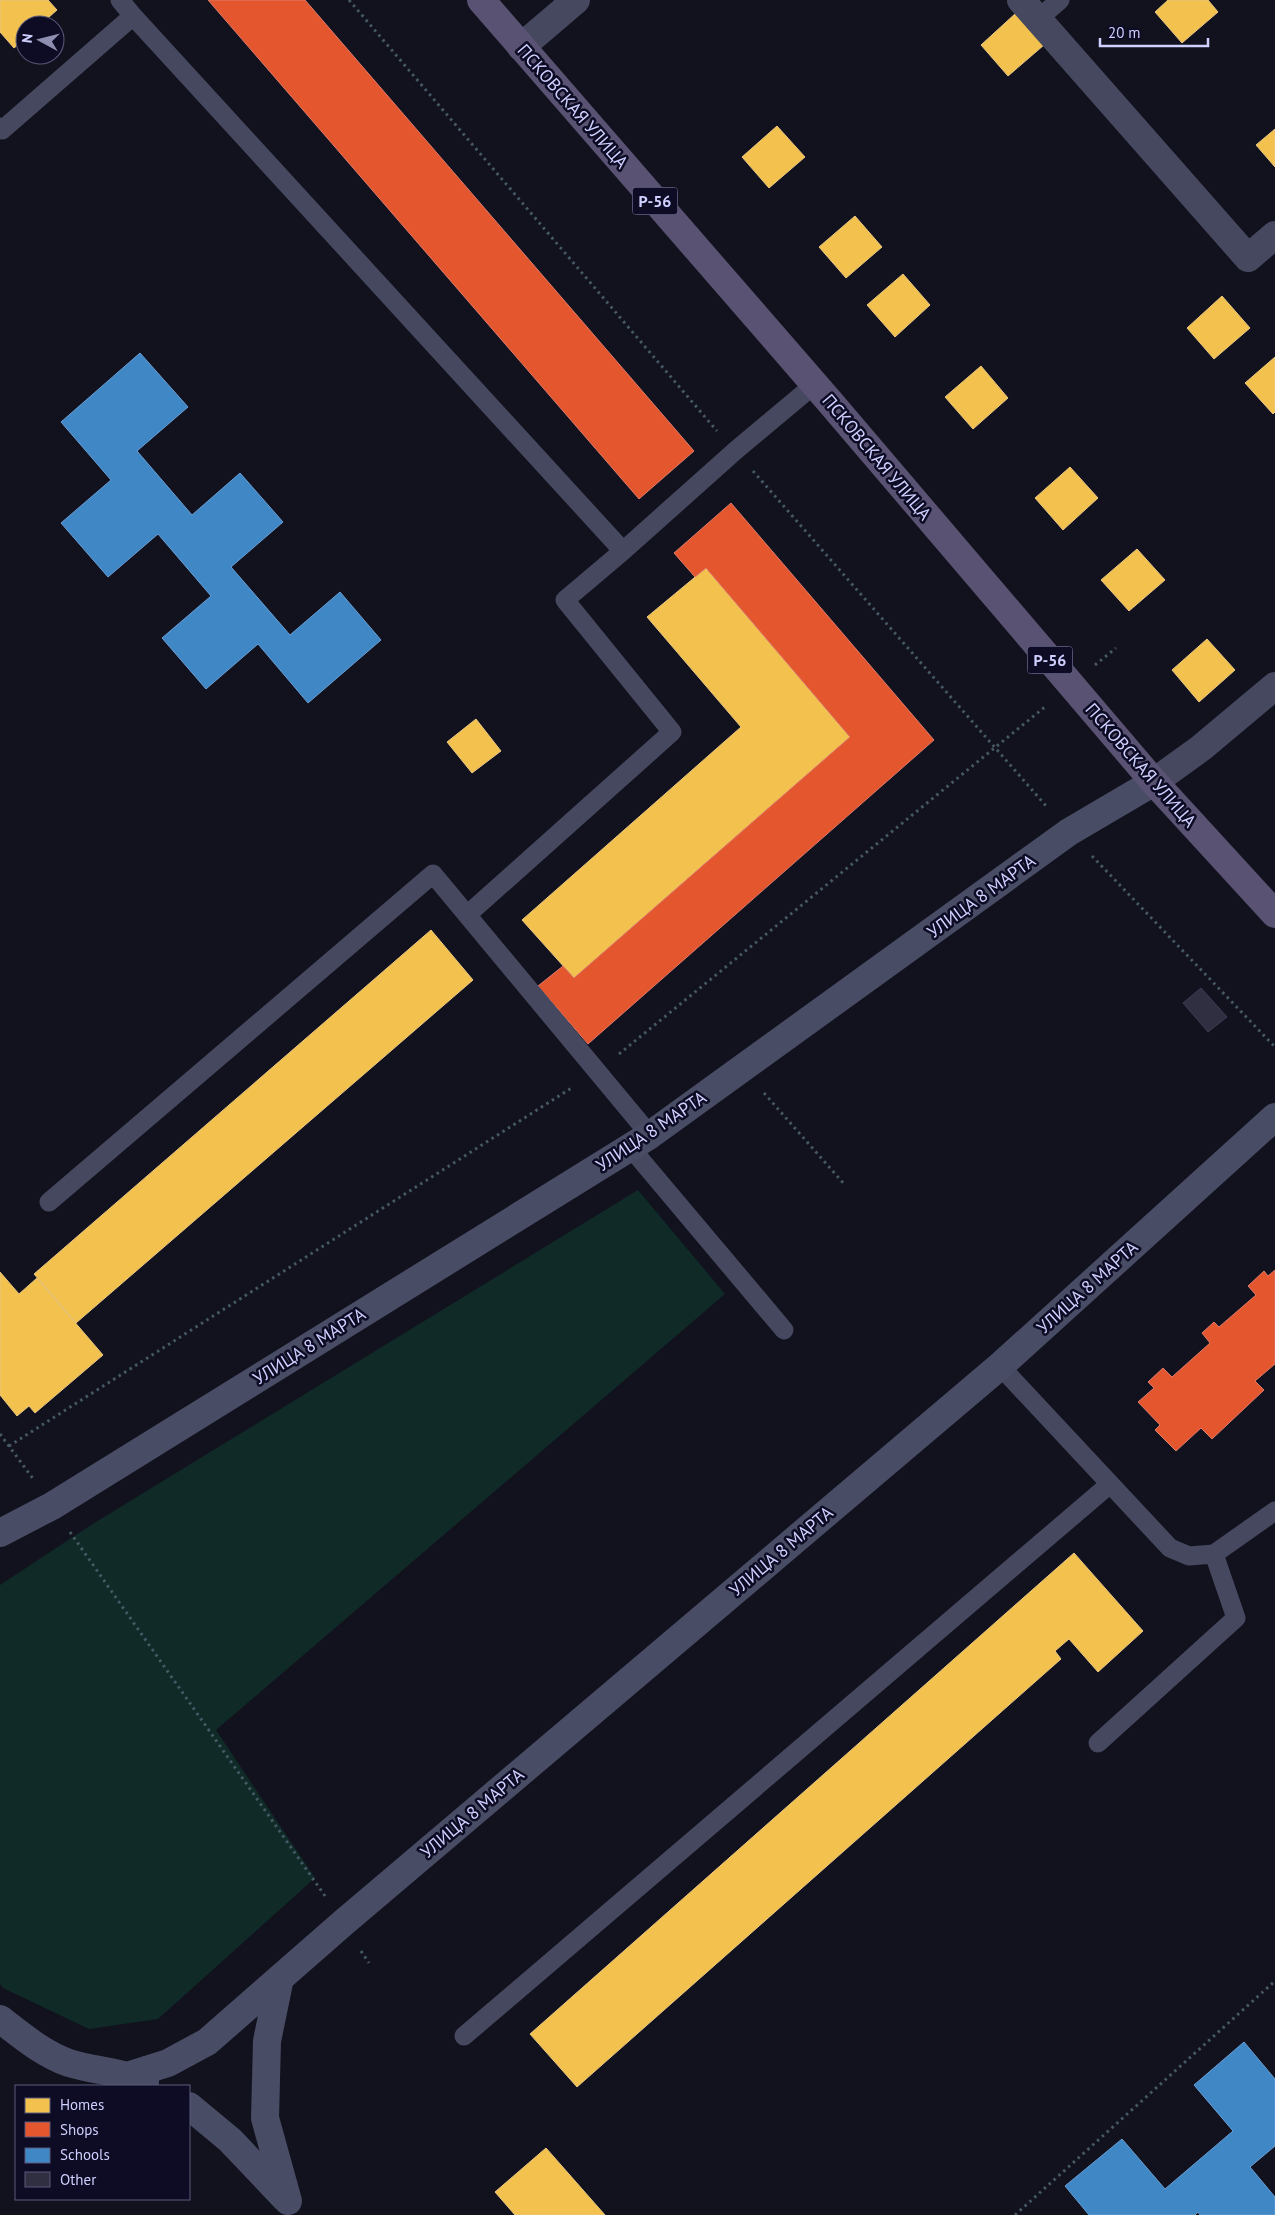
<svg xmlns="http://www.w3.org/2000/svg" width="1275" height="2215" font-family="'PT Sans',sans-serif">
<rect width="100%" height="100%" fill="#12121e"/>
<path fill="#0f2a27" d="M638,1190L725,1294L216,1730L315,1878L158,2019L89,2029L3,1988L0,1984V1585L91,1525Z"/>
<path fill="#f2c14e" stroke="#e8c683" d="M0,0H48L57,10L40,25H25V39L14,48L0,32Z
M1168,0H1208L1218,12L1182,43L1155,12Z
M1016,13L1044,45L1008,76L981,45Z
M777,126L805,157L769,188L742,157Z
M1275,129V167L1256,145Z
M855,216L882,247L846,278L819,247Z
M903,274L930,305L895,337L867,305Z
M1222,296L1250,328L1214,359L1187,328Z
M1275,357V412L1273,414L1245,383Z
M981,366L1008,398L973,429L945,397Z
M1070,467L1098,498L1063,530L1035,498Z
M1137,549L1165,580L1129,611L1101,580Z
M706,568L850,737L574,978L522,920L741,727L647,617Z
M1207,639L1235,670L1199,702L1172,670Z
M476,719L501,751L472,773L447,742Z
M431,930L473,980L76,1323L34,1274Z
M0,1272L19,1294L37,1278L103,1355L35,1413L29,1406L17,1416L0,1395Z
M1074,1553L1143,1631L1098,1672L1069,1639L1055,1651L1061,1659L577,2087L530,2034Z
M546,2148L605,2215H515L495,2192Z"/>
<path fill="#e4572e" stroke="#de7b6d" d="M208,0H305L694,451L639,499Z
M731,503L934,740L588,1044L538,986L563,966L574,978L850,737L706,568L695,577L674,553Z
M1275,1270V1364L1255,1381L1264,1390L1212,1439L1201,1428L1176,1451L1155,1430L1160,1425L1138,1402L1154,1388L1148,1382L1163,1368L1172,1377L1210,1343L1202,1333L1214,1322L1219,1327L1256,1295L1248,1286L1264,1271L1268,1276Z"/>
<path fill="#3f88c5" stroke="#6a9ed6" d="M140,353L188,407L137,451L192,515L240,473L283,522L231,567L290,635L340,592L381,640L308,703L258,644L206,689L162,638L211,596L158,534L108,577L61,523L111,480L61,422Z
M1244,2042L1275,2079V2146L1250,2167L1275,2197V2215H1200L1198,2212L1195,2215H1089L1065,2186L1122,2139L1165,2189L1233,2131L1194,2085Z"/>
<path fill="#302f41" stroke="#3c3c53" d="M1201,988L1227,1017L1208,1032L1183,1003Z"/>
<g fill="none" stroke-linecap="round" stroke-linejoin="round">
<path stroke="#455964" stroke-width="3" stroke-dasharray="2.5 4" stroke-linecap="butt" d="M349,0L717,431
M753,471L1047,807
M1095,665L1116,648
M1092,856L1275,1047
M619,1054L1046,706
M764,1093L845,1185
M0,1434L34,1480
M9,1446L573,1087
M70,1532L325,1896
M361,1951L369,1963
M1015,2215L1275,1981"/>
<path stroke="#46485f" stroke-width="19" d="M133,16L623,551L735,451L815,384
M1038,19L1060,0
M0,127L2,130L133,16L120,0
M467,915L672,732L565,600L623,551
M630,1147L784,1330
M49,1202L433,874L650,1135
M1000,1366L1170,1548L1189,1556L1214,1554L1275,1511
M1098,1743L1236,1618L1214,1554
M464,2036L1110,1484"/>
<path stroke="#46485f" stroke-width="28" d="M1021,0L1248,258L1275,235
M521,47L576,0
M1154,782L1201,748L1275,686"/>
<path stroke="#494c65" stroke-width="28" d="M0,1533L52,1506L650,1135L1069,832L1154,782
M280,1978L267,2041L265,2118L288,2201
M0,2019C21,2035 43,2054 69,2063C94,2071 121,2071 145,2082
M130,2075L168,2063L207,2042L343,1923L1000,1366L1275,1117
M189,2106L230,2140L285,2198"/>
<path stroke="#595272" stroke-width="28" d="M481,0L830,402L1154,782L1275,914"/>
</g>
<g text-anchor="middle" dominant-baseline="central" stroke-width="5" stroke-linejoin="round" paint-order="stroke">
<g fill="#0d0c24" stroke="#9595bd" stroke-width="1">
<rect x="632.5" y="187.5" width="45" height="27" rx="4"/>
<rect x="1027.5" y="646.5" width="45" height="27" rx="4"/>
</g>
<g font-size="16" font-weight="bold" fill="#cfd0ff">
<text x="655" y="201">Р-56</text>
<text x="1050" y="660">Р-56</text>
</g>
<g font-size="18" fill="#cfd0ff" stroke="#0d0c24">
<text transform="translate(573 106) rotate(49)">ПСКОВСКАЯ УЛИЦА</text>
<text transform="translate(877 457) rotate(50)">ПСКОВСКАЯ УЛИЦА</text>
<text transform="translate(1141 765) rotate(49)">ПСКОВСКАЯ УЛИЦА</text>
<text transform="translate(981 896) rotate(-36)">УЛИЦА 8 МАРТА</text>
<text transform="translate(651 1131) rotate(-34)">УЛИЦА 8 МАРТА</text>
<text transform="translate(1087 1287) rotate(-42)">УЛИЦА 8 МАРТА</text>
<text transform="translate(309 1346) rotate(-32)">УЛИЦА 8 МАРТА</text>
<text transform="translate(781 1551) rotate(-40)">УЛИЦА 8 МАРТА</text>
<text transform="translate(472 1813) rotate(-40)">УЛИЦА 8 МАРТА</text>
</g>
</g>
<rect x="15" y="2085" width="175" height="115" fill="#0d0c24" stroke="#5b5a7c"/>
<rect x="25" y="2098" width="25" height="15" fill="#f2c14e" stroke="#5b5a7c"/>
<text x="60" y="2110" font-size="15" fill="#cfd0ff">Homes</text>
<rect x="25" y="2122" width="25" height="15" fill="#e4572e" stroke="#5b5a7c"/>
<text x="60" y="2135" font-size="15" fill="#cfd0ff">Shops</text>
<rect x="25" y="2148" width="25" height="15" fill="#3f88c5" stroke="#5b5a7c"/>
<text x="60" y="2160" font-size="15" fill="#cfd0ff">Schools</text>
<rect x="25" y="2172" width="25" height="15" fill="#302f41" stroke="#5b5a7c"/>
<text x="60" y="2185" font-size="15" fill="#cfd0ff">Other</text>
<g transform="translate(40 40) rotate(277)"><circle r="24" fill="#0d0c24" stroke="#5b5a7c"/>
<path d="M0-4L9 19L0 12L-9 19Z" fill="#8d8eb0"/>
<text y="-8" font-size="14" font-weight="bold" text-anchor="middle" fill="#cfd0ff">N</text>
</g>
<path d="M1100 38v8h108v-8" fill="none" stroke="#cfd0ff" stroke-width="2.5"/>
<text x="1108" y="38" font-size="15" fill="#cfd0ff" stroke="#0d0c24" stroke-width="4" paint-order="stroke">20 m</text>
</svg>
